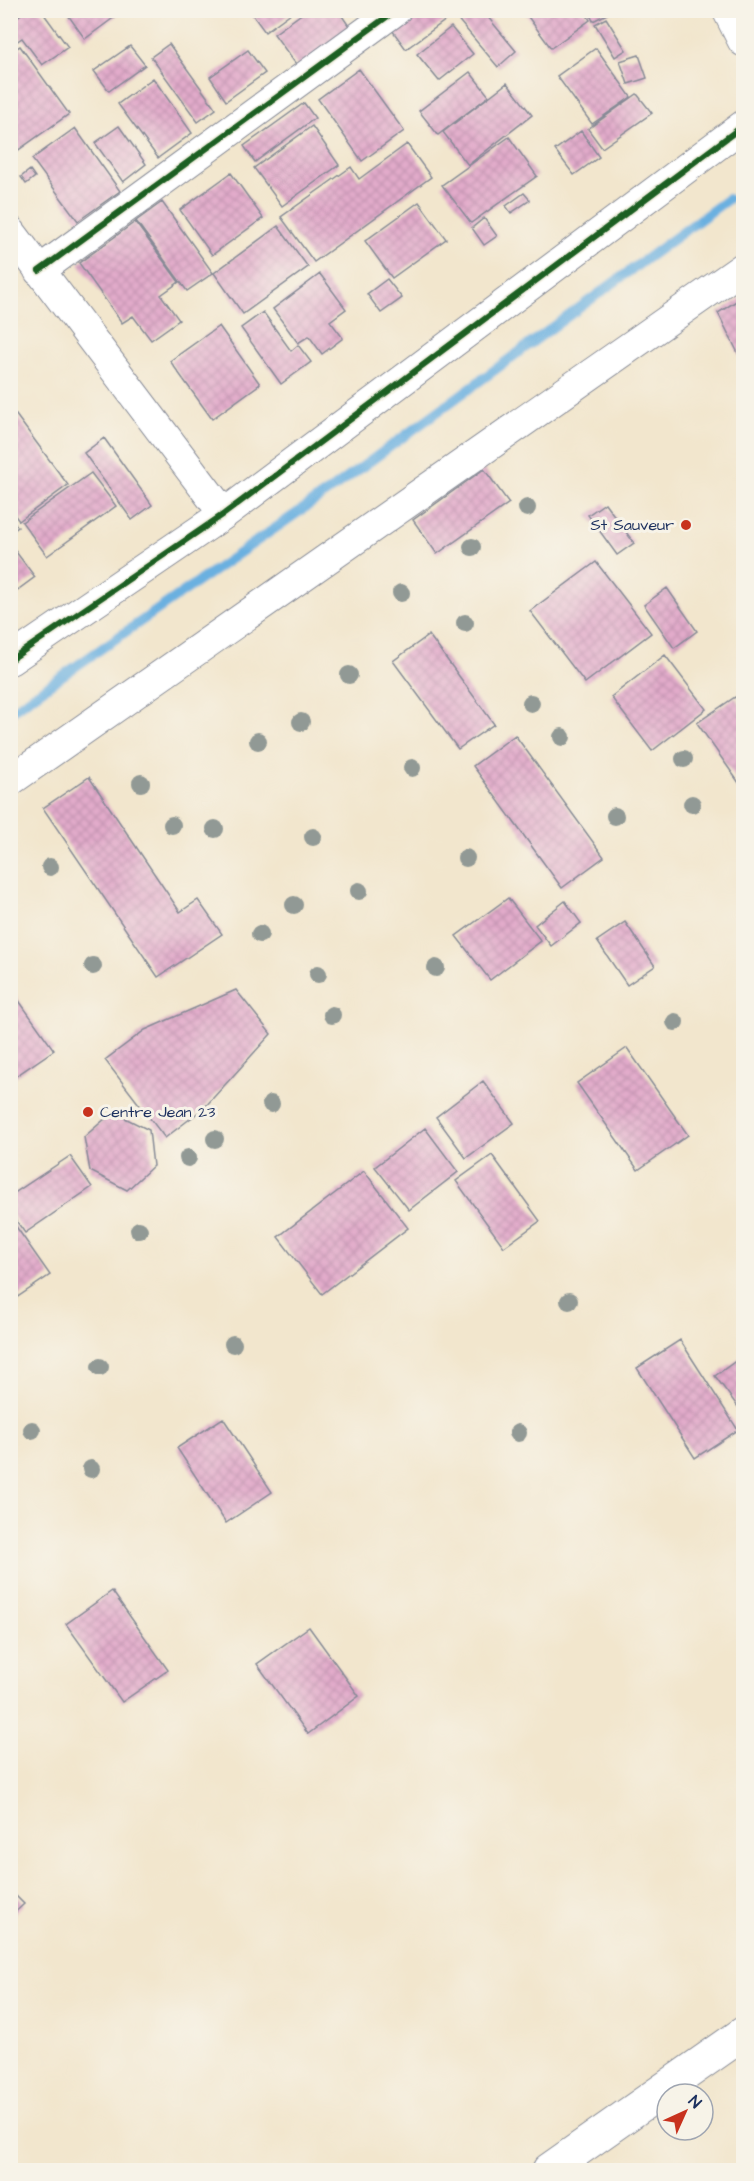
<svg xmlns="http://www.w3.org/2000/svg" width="754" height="2181" font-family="'Architects Daughter',sans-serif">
<defs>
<pattern id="building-cross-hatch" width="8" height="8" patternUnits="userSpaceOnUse" patternTransform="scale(1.5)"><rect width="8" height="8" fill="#e2abca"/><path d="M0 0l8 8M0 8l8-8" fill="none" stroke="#c193b0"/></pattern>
</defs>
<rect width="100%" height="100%" fill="#f7f3e8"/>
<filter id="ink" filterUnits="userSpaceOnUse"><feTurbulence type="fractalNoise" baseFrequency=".0167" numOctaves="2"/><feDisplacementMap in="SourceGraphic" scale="12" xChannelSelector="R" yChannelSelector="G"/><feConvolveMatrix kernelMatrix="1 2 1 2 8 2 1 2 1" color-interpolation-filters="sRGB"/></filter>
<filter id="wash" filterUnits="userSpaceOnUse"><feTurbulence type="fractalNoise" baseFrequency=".008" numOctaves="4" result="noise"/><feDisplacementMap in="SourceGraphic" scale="24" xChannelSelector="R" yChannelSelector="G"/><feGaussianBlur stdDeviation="1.35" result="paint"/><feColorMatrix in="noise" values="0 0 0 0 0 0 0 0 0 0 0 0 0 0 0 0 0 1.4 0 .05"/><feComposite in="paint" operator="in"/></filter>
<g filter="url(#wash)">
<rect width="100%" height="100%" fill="#f2e6cd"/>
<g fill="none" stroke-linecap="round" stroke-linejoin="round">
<path stroke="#6ab0e0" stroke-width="10" d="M10,712L339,484L728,199"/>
</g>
<g id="blocks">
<path fill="url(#building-cross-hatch)" d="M27,10H41L68,47L42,65L22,38L10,46V22Z
M75,10H124L85,39L68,15Z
M249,10H295L265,32Z
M307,10H338L351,29L298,67L274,34Z
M417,10H445L450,17L406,49L392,30Z
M450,10H482L516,51L498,67Z
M523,10H584L590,20L551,48Z
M588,10H615L593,21Z
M606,18L626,50L615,57L595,24Z
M451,27L473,54L439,81L417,54Z
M169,44L216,109L198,122L151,57Z
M20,46L69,114L10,156V52Z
M130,46L145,65L109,91L94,71Z
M596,48L631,97L592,124L557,76Z
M248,50L265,73L226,101L210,77Z
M639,55L647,78L628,84L620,61Z
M359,69L404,131L362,161L318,99Z
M470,72L489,96L438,135L419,111Z
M153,78L192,133L158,158L118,104Z
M507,83L532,115L468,165L443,132Z
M637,94L652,113L602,148L588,129Z
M304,103L315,118L255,162L244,146Z
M119,126L146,164L123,182L95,143Z
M312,126L339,165L282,206L254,168Z
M75,128L120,191L78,221L32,159Z
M581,131L599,157L574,175L555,150Z
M509,137L537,176L471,223L442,185Z
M407,144L431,177L314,262L281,217L351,167L359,179Z
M30,170L35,177L26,184L21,177Z
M231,173L263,218L212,255L180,210Z
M524,193L530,200L511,213L506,206Z
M162,202L213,273L187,291L136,221Z
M419,202L446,239L392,278L365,241Z
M484,218L497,236L484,245L472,228Z
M135,222L179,282L161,295L179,320L151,340L133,316L122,323L79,263Z
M278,226L308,267L243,314L214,273Z
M320,274L346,309L330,321L343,338L322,354L309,336L298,343L273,309Z
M387,279L402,298L381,313L367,294Z
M744,296V365L718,313Z
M263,312L291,351L298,345L311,362L281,384L241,328Z
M219,326L260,384L212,419L170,361Z
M10,407L68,485L19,521L10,509Z
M104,438L152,505L132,520L84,453Z
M484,469L509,503L437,554L413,520Z
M91,473L116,506L47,556L22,522Z
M605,503L634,543L617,555L588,515Z
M10,517L18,527L10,533Z
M10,544L35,577L12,594L10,592Z
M596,562L651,633L585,683L530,611Z
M667,588L697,631L674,648L644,605Z
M429,635L494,724L458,749L393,661Z
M665,655L706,709L652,751L611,697Z
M735,697L744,709V790L697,723Z
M515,735L604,857L562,888L473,766Z
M89,777L180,912L198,900L222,934L158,977L43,808Z
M508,898L541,941L490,980L456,936Z
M565,901L581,923L551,946L535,925Z
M625,922L655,966L627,985L597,941Z
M10,988L54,1050L10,1080Z
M236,990L271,1034L204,1108L165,1138L105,1060L145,1030Z
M627,1048L688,1135L638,1170L577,1083Z
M483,1081L514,1123L466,1158L436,1117Z
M113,1112L149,1130L153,1166L127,1190L90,1171L84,1137Z
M425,1128L458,1172L409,1210L375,1167Z
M492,1155L540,1221L504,1247L456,1181Z
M70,1156L92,1187L25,1233L10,1212V1196Z
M364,1171L408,1228L322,1294L278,1237Z
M10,1218L50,1275L10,1302Z
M680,1340L738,1430L695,1458L637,1368Z
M744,1355V1415L715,1376Z
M223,1418L272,1492L226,1523L177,1448Z
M112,1591L168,1670L122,1702L66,1624Z
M309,1627L359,1696L308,1734L257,1664Z
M10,1890L24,1904L10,1917Z"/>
</g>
</g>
<g filter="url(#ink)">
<use href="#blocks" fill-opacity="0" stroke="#868a96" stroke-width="1.5"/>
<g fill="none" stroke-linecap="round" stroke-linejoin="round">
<g stroke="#868a96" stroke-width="32">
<path id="minor" d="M10,231L224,514
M39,271L396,10
M10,660L224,514L744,125
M10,781L744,267"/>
</g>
<g stroke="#868a96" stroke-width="35">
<path id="primary" d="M729,10L744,40
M549,2170L744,2033"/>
</g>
<use href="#minor" stroke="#fff" stroke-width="30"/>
<use href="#primary" stroke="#fff" stroke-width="33"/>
<g stroke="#f7f3e8" stroke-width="10">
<path id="cycleway" d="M39,271L396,10
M10,660L224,514L744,125"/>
</g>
<use href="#cycleway" stroke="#1b5e20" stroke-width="6"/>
</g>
<g fill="#919995">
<circle cx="527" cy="508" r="9"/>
<circle cx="472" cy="547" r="9"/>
<circle cx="401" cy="593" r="9"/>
<circle cx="465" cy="623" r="9"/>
<circle cx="349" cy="675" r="9"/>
<circle cx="531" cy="703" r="9"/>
<circle cx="301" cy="722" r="9"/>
<circle cx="562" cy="737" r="9"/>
<circle cx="258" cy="741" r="9"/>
<circle cx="684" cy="759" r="9"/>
<circle cx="412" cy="768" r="9"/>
<circle cx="141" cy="783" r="9"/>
<circle cx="692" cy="804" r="9"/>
<circle cx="615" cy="816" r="9"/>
<circle cx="172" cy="825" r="9"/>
<circle cx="215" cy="829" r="9"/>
<circle cx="313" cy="837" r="9"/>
<circle cx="466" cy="858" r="9"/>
<circle cx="50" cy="867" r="9"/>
<circle cx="359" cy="891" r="9"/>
<circle cx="294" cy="905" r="9"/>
<circle cx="260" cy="934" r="9"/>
<circle cx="93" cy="966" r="9"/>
<circle cx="436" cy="968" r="9"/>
<circle cx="318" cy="974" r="9"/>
<circle cx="332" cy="1015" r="9"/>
<circle cx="675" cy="1022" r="9"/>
<circle cx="271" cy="1104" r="9"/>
<circle cx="215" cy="1139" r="9"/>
<circle cx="188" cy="1158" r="9"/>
<circle cx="139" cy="1230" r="9"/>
<circle cx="569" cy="1301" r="9"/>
<circle cx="233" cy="1344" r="9"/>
<circle cx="100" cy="1367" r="9"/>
<circle cx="32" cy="1430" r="9"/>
<circle cx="518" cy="1433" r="9"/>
<circle cx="91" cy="1469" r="9"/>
</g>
</g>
<g fill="#c8321e" stroke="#f7f3e8" stroke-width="2">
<circle cx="686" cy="525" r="6"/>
<circle cx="88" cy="1112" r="6"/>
</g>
<g text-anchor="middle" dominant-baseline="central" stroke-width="6" stroke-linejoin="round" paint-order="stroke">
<g font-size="16" fill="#1b2f5e" stroke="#f7f3e8" text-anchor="end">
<text x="674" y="525">St Sauveur</text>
<text x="100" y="1112" text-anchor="start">Centre Jean 23</text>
</g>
</g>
<rect width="754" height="2181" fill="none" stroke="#f7f3e8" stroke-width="36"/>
<g transform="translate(685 2112) rotate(45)"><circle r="28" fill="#f7f3e8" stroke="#9fa5b1" stroke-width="1.5"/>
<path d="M0-4.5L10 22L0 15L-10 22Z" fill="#c8321e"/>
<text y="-9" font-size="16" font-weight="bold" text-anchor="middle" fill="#1b2f5e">N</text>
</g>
</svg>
